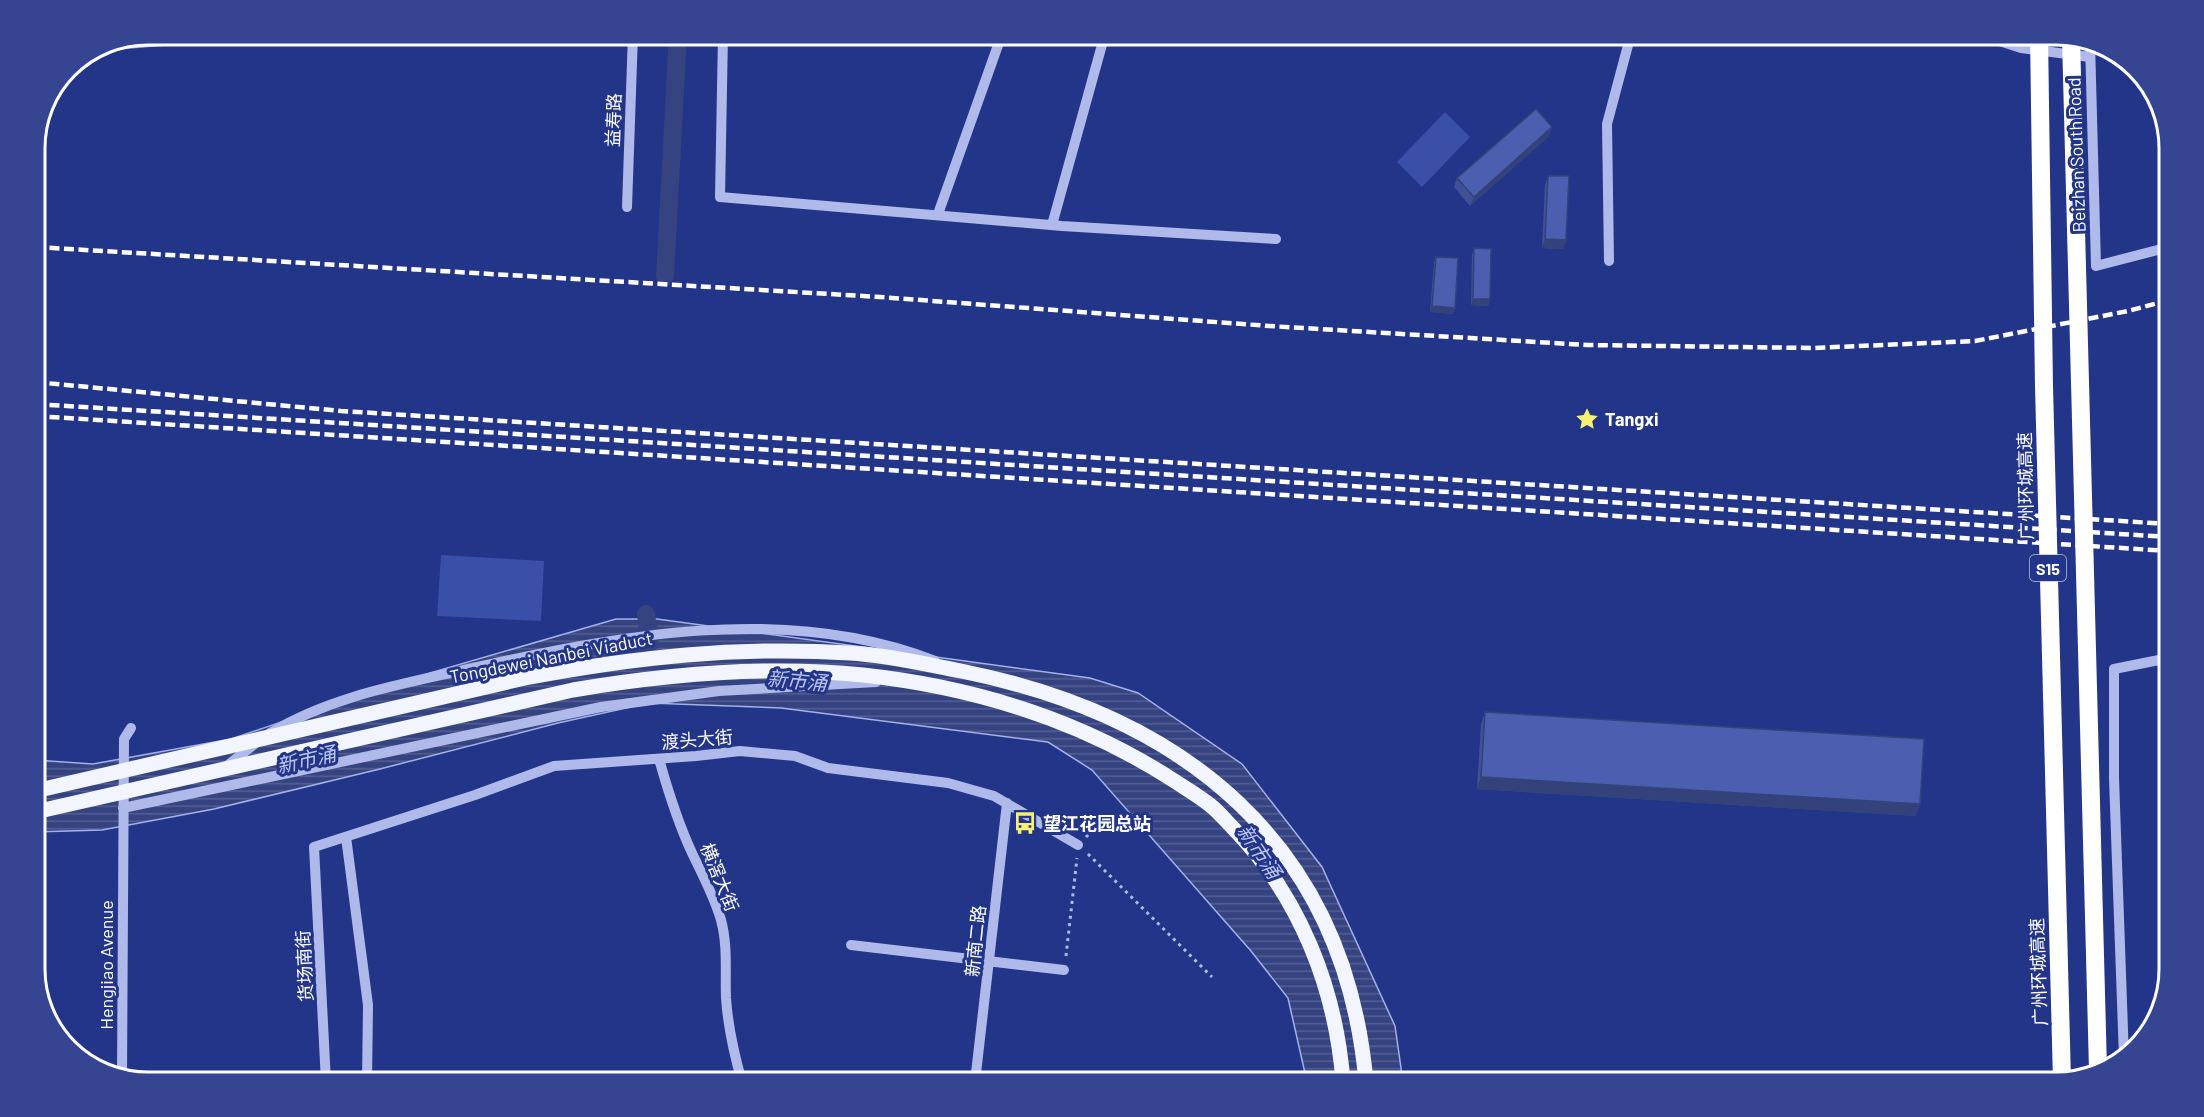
<svg xmlns="http://www.w3.org/2000/svg" width="2204" height="1117" font-family="Barlow,'Noto Sans SC',sans-serif">
<defs>
<pattern id="water-rules" width="6" height="5" patternUnits="userSpaceOnUse" patternTransform="scale(1.5)"><rect width="6" height="5" fill="#364381"/><path d="M0 2.5h6" fill="none" stroke="#545f94"/></pattern>
</defs>
<rect width="100%" height="100%" fill="#233588"/>
<path fill="#3a4fa7" d="M1445,112L1470,137L1422,187L1397,162Z
M441,555L544,561L541,621L437,616Z"/>
<path fill="url(#water-rules)" stroke="#a3b1ea" stroke-width="1.5" d="M616,619H657L1090,678L1138,693L1242,764L1322,867L1395,1026L1403,1082H1307L1288,998L1251,951L1092,770L1048,742L781,708L649,703L558,723L380,769L214,809L102,830L35,832V760L93,764L231,739L406,680Z"/>
<g fill="none" stroke-linecap="round" stroke-linejoin="round">
<path stroke="#364381" stroke-width="18" d="M665,276L678,34
M646,614L650,643"/>
<path stroke="#afbaea" stroke-width="3" stroke-dasharray="3 4.5" stroke-linecap="butt" d="M1086,837L1108,815
M1088,854L1212,977
M1066,956L1077,858"/>
<path stroke="#afbaea" stroke-width="10" d="M723,34L720,197L1062,226L1276,239
M1978,34L2021,48L2090,57
M2090,42L2096,266L2169,247
M100,46L251,34
M627,207L633,34
M938,214L1002,34
M1052,225L1105,34
M1609,261L1607,124L1631,34
M270,733C330,697 397,685 464,670C616,636 785,602 935,661
M659,759C668,791 678,823 692,853C703,876 714,896 721,920C728,946 725,971 726,998C728,1027 734,1054 742,1082
M227,766L257,742
M123,808L601,707L719,691L876,682
M346,837L368,1005L367,1082
M851,945L1064,970
M2124,1058L2114,778V669L2169,658
M122,1076L124,739L131,728
M326,1082L314,847L475,795L554,766L696,756L740,751L795,756L828,768L948,783L994,796L1078,845
M975,1082L1007,803"/>
<path stroke="#fff" stroke-width="4.5" stroke-dasharray="10 4.5" stroke-linecap="butt" d="M35,247L880,297L1269,326L1587,345L1813,348L1975,341L2128,311L2169,300
M35,382L341,411L2169,524
M35,404L2169,537
M35,416L2169,551"/>
<path stroke="#f2f4fe" stroke-width="15" d="M35,791L525,678C636,657 736,646 850,653C887,655 924,664 961,671C1185,716 1345,844 1366,1082
M35,812L573,690C668,674 766,665 863,675C973,687 1080,720 1173,780C1185,788 1199,796 1210,805C1219,812 1226,821 1234,829C1300,897 1336,989 1343,1082"/>
<path stroke="#fff" stroke-width="18" d="M2039,34L2044,386L2062,1081
M2071,38L2098,1070"/>
</g>
<path fill="#405197" d="M1549,136L1470,206L1454,187L1457,178Z
M1548,176L1566,240L1563,249L1542,248L1545,185Z
M1474,248L1490,299L1488,306L1471,305L1472,255Z
M1436,257L1453,314L1430,312L1434,263Z
M1485,712L1916,816L1477,789L1481,724Z"/>
<path fill="#34427b" d="M1552,127L1549,136L1470,206L1474,197Z
M1545,239L1566,240L1563,249L1542,248Z
M1473,299H1490L1488,306L1471,305Z
M1432,306L1455,308L1453,314L1430,312Z
M1481,777L1920,804L1916,816L1477,789Z"/>
<path fill="#4b5eb0" stroke="#34427b" stroke-width="1.5" d="M1536,109L1552,127L1474,197L1457,178Z
M1548,176H1569L1566,240L1545,239Z
M1474,248L1491,249L1490,299H1473Z
M1436,257L1458,258L1455,308L1432,306Z
M1485,712L1924,739L1920,804L1481,777Z"/>
<defs>
<g id="sight-bare" transform="scale(1.8)"><path d="M0-6L1.8-2.2L6-1.7L2.9 1.2L3.7 5.4L0 3.3L-3.7 5.4L-2.9 1.2L-6-1.7L-1.8-2.2Z" fill="#f5f172" stroke="#233588" stroke-width="2.5" paint-order="stroke"/></g>
<g id="bus-bare" transform="scale(1.8)"><path d="M-5-6H5V4H4V6H2V4H-2V6H-4V4H-5ZM-3.5-4V0h7V-4ZM-3.5 1.2v1.5H-2V1.2ZM2 1.2v1.5H3.5V1.2Z" fill="#f5f172" stroke="#233588" stroke-width="2.5" paint-order="stroke"/></g>
</defs>
<g fill-rule="evenodd">
<use href="#sight-bare" x="1587" y="419"/>
<use href="#bus-bare" x="1025" y="823"/>
</g>
<g text-anchor="middle" dominant-baseline="central" stroke-width="6" stroke-linejoin="round" paint-order="stroke">
<rect fill="#233588" stroke="#bdc2db" stroke-width="1.5" x="2030" y="555" width="36" height="26" rx="4.5"/>
<g font-size="16" font-weight="bold" fill="#fff">
<text x="2048" y="568">S15</text>
</g>
<g font-size="18" fill="#fff" stroke="#233588">
<text transform="translate(613 120) rotate(-88)">益寿路</text>
<text transform="translate(2076 155) rotate(-92)">Beizhan South Road</text>
<text transform="translate(2025 486) rotate(-91)">广州环城高速</text>
<text transform="translate(551 657) rotate(-11)">Tongdewei Nanbei Viaduct</text>
<text transform="translate(697 739) rotate(-5)">渡头大街</text>
<text transform="translate(720 877) rotate(68)">横滘大街</text>
<text transform="translate(975 941) rotate(-84)">新南二路</text>
<text transform="translate(106 965) rotate(-90)">Hengjiao Avenue</text>
<text transform="translate(304 966) rotate(-93)">货场南街</text>
<text transform="translate(2038 972) rotate(-92)">广州环城高速</text>
</g>
<g font-size="18" font-weight="bold" fill="#fff" stroke="#233588" text-anchor="start">
<text x="1605" y="419">Tangxi</text>
<text x="1043" y="823">望江花园总站</text>
</g>
<g font-size="20" font-style="italic" fill="#bbc5f1" stroke="#233588">
<text transform="translate(797 680) rotate(5)">新市涌</text>
<text transform="translate(306 759) rotate(-13)">新市涌</text>
<text transform="translate(1260 851) rotate(56)">新市涌</text>
</g>
</g>
<path d="M0 0H2204V1117H0ZM148 45H2056A103 103 0 0 1 2159 148V969A103 103 0 0 1 2056 1072H148A103 103 0 0 1 45 969V148A103 103 0 0 1 148 45Z" fill="#354592" fill-rule="evenodd"/>
<path fill="none" stroke="#fff" stroke-width="3" d="M148 45H2056A103 103 0 0 1 2159 148V969A103 103 0 0 1 2056 1072H148A103 103 0 0 1 45 969V148A103 103 0 0 1 148 45Z"/>
</svg>
